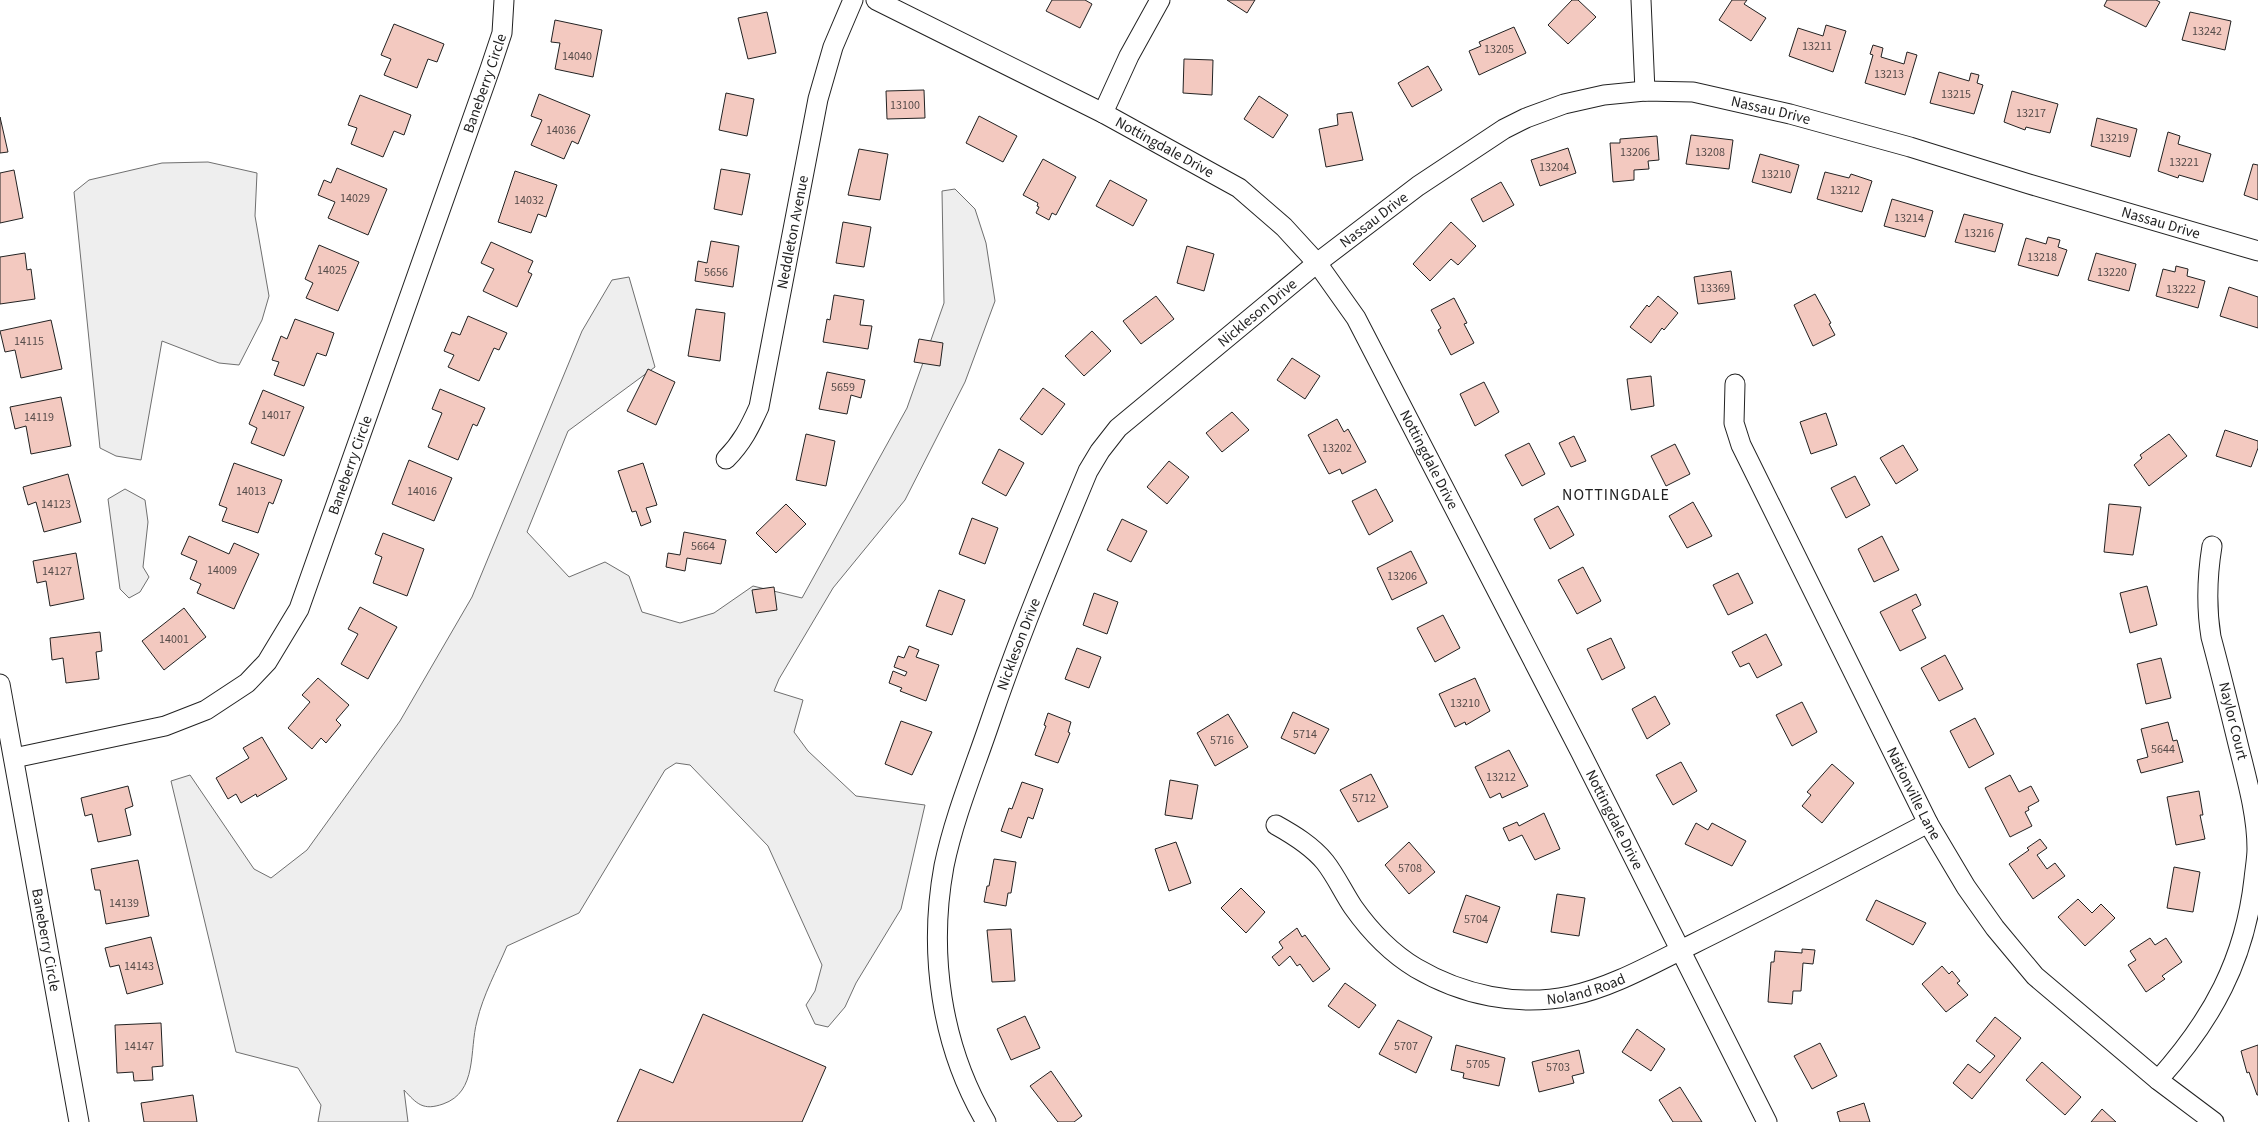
<svg xmlns="http://www.w3.org/2000/svg" width="2258" height="1122" font-family="'Source Sans 3',sans-serif">
<rect width="100%" height="100%" fill="#fff"/>
<path fill="#eee" stroke="#6f6f6f" d="M208,162L257,173L255,216L269,296L262,320L239,365L219,363L162,341L141,460L116,456L100,448L74,192L89,180L162,163Z
M955,189L975,209L986,243L995,301L965,382L905,500L833,588L779,679L774,691L803,700L794,732L808,751L856,796L925,805L901,909L856,983L845,1007L828,1027L815,1024L806,1005L815,991L822,965L768,846L690,765L676,763L665,770L579,913L507,946C497,970 483,995 477,1021C469,1050 478,1092 443,1104C423,1111 417,1104 404,1090L408,1122H318L321,1105L298,1068L236,1052L171,781L190,775L254,869L271,878L307,850L400,721L472,597L582,331L612,280L629,277L655,367L568,431L527,532L569,577L605,562L629,576L642,612L680,623L714,613L753,586L802,598L907,408L944,303L942,191Z
M125,489L145,500L148,522L143,567L149,577L140,592L129,598L120,589L108,499Z"/>
<path fill="#f3c9c0" stroke="#222" d="M1052,0H1085L1092,4L1080,28L1046,11Z
M1227,0H1255L1247,13Z
M1572,0H1578L1596,17L1568,44L1548,25Z
M1732,0H1747L1744,4L1766,18L1751,41L1719,20Z
M2107,0H2156L2160,2L2146,27L2104,6Z
M767,12L776,53L748,59L738,18Z
M2190,12L2231,21L2225,50L2182,40Z
M555,20L602,30L593,77L555,69L560,43L551,42Z
M394,24L444,44L437,62L428,59L417,88L384,75L391,59L381,55Z
M1826,25L1846,31L1833,72L1789,56L1798,28L1823,36Z
M1514,27L1526,53L1479,75L1469,51L1481,46L1479,42Z
M1873,45L1883,48L1881,57L1904,64L1907,52L1917,55L1905,95L1865,83L1873,55L1870,54Z
M1184,59L1213,60L1212,95L1183,93Z
M1428,66L1442,90L1412,107L1398,83Z
M1939,72L1969,81L1971,73L1979,75L1977,83L1983,85L1974,114L1930,103Z
M924,90L925,118L887,119L886,91Z
M2012,91L2058,104L2050,133L2026,127L2025,130L2004,122Z
M726,93L754,99L747,136L719,130Z
M539,94L590,115L578,144L572,141L564,159L531,145L542,120L531,116Z
M360,95L411,115L404,135L394,131L383,157L351,144L357,128L348,125Z
M1259,96L1288,115L1273,138L1244,119Z
M1352,112L1363,160L1326,167L1319,129L1338,125L1337,114Z
M979,116L1017,136L1003,162L966,143Z
M0,117L8,152L0,153Z
M2097,118L2137,129L2130,157L2091,146Z
M2168,132L2180,136L2178,144L2211,154L2203,182L2179,175L2178,178L2158,171Z
M1691,135L1733,140L1729,169L1686,164Z
M1657,136L1659,160L1648,161L1649,169L1634,170V180L1613,182L1610,143H1620V139Z
M1568,148L1576,173L1540,186L1531,160Z
M859,149L888,154L880,200L848,195Z
M1760,154L1799,165L1791,193L1752,182Z
M1043,159L1076,177L1056,215L1052,213L1049,220L1036,213L1039,207L1037,206L1038,203L1023,195Z
M2253,164L2258,165V200L2244,195Z
M337,168L387,189L368,235L328,218L335,202L318,195L324,180L331,183Z
M721,169L750,174L742,215L714,209Z
M14,170L23,218L0,223V173Z
M515,171L557,185L546,217L538,214L531,233L498,222Z
M1825,172L1849,178L1851,174L1872,181L1862,212L1817,199Z
M1110,180L1147,200L1133,226L1096,206Z
M1501,182L1514,205L1483,222L1471,199Z
M1892,199L1933,211L1925,237L1884,226Z
M1964,214L2003,224L1995,252L1955,242Z
M843,222L871,227L864,267L836,263Z
M1451,222L1476,246L1458,265L1451,259L1430,281L1413,264Z
M2048,237L2060,240L2058,247L2067,250L2058,276L2018,265L2026,238L2046,244Z
M711,241L739,246L733,287L695,281L698,261L707,263Z
M491,242L533,261L528,272L532,274L517,307L483,291L494,269L481,263Z
M319,245L359,262L338,311L306,298L313,283L305,279Z
M1187,246L1214,254L1204,291L1177,283Z
M25,253L27,270L31,269L35,299L0,304V257Z
M2096,253L2136,264L2129,291L2088,280Z
M2176,266L2188,269L2187,276L2205,281L2198,308L2156,296L2163,269L2175,272Z
M1731,271L1735,299L1698,304L1694,277Z
M2229,287L2258,297V328L2220,316Z
M1815,294L1831,323L1829,324L1835,335L1813,346L1794,305Z
M834,295L864,300L860,325L872,326L868,349L823,342L827,319L830,320Z
M1156,296L1174,319L1141,344L1123,321Z
M1658,296L1678,313L1664,330L1662,328L1651,343L1630,327L1647,305L1649,307Z
M1454,298L1467,323L1464,324L1474,343L1451,355L1438,330L1441,328L1431,310Z
M696,309L725,313L720,361L688,356Z
M468,316L507,333L499,350L494,348L479,381L448,367L454,355L444,351L452,332L460,335Z
M295,319L334,333L326,356L317,353L304,386L274,375L279,362L272,360L281,336L287,339Z
M51,320L62,369L21,378L15,350L5,352L0,331Z
M1092,331L1111,351L1084,376L1065,356Z
M919,339L943,343L940,366L914,362Z
M1292,358L1320,376L1305,399L1277,380Z
M648,369L675,382L656,425L627,411Z
M827,372L865,380L861,398L851,395L847,414L819,409Z
M1651,376L1654,406L1631,410L1627,379Z
M1484,382L1499,412L1475,426L1460,394Z
M1043,388L1065,404L1042,435L1020,419Z
M440,389L485,408L477,426L473,424L458,460L428,447L442,413L432,409Z
M263,390L304,407L284,456L251,443L257,428L249,424Z
M61,397L71,446L31,454L26,426L15,429L10,407Z
M1232,412L1249,430L1222,452L1206,433Z
M1826,413L1837,445L1811,454L1800,422Z
M1337,419L1344,432L1348,429L1366,462L1342,474L1340,469L1329,474L1308,435Z
M2225,430L2258,441V448L2251,467L2216,456Z
M806,434L835,441L826,486L796,480Z
M2169,434L2187,456L2149,486L2134,465L2142,458L2140,455Z
M1574,436L1586,461L1571,467L1559,443Z
M1529,443L1545,474L1522,486L1505,455Z
M1675,444L1690,474L1666,486L1651,456Z
M1903,445L1918,470L1896,484L1880,458Z
M999,449L1024,463L1006,496L982,483Z
M409,460L452,478L434,521L392,504Z
M1169,461L1189,477L1167,504L1147,487Z
M234,463L282,480L273,504L269,502L258,533L222,521L227,508L219,505Z
M643,463L657,505L646,508L651,522L641,526L636,511L632,512L618,471Z
M68,474L81,522L44,532L36,502L28,505L23,487Z
M1855,476L1870,505L1846,518L1831,488Z
M1376,489L1393,521L1369,535L1352,501Z
M1693,502L1712,536L1687,548L1669,516Z
M786,504L806,524L776,553L756,533Z
M2109,504L2141,507L2133,555L2104,552Z
M1558,506L1574,535L1550,549L1534,519Z
M972,518L998,528L985,564L959,554Z
M1122,519L1147,531L1131,562L1107,550Z
M684,532L726,540L721,564L687,558L685,571L666,567L668,553L680,555Z
M383,533L424,549L407,596L373,583L382,557L375,554Z
M189,536L229,554L234,543L259,554L234,609L197,593L201,584L190,579L197,561L181,554Z
M1882,536L1899,570L1874,582L1858,549Z
M1411,551L1427,583L1392,600L1377,568Z
M76,553L84,599L50,606L46,581L37,583L33,561Z
M1583,567L1601,601L1577,614L1558,580Z
M1738,573L1753,603L1728,615L1713,585Z
M2147,586L2157,625L2130,633L2120,593Z
M774,587L777,610L756,613L752,590Z
M939,590L965,600L952,635L926,626Z
M1094,593L1118,602L1107,634L1083,625Z
M1916,594L1921,605L1912,610L1926,638L1900,651L1880,612Z
M360,607L397,627L368,679L341,664L358,634L348,629Z
M184,608L206,637L164,670L142,641Z
M1443,615L1460,648L1435,662L1417,628Z
M100,632L102,651L96,652L99,679L66,683L63,658L52,660L50,638Z
M1766,634L1782,665L1757,678L1749,663L1740,667L1732,652Z
M1611,638L1625,668L1602,680L1587,649Z
M909,646L919,650L916,657L939,665L926,701L900,691L902,688L889,683L893,671L905,676L907,672L894,667L898,656L904,658Z
M1077,648L1101,657L1089,688L1065,679Z
M1945,655L1963,689L1939,701L1921,668Z
M2161,658L2171,698L2146,704L2137,664Z
M318,678L349,705L336,720L341,725L326,743L321,738L312,749L288,728L310,702L302,695Z
M1475,678L1490,711L1466,725L1465,722L1455,727L1439,694Z
M1655,696L1670,724L1647,739L1632,709Z
M1802,702L1817,732L1792,746L1776,715Z
M1293,712L1329,729L1315,754L1281,738Z
M1048,713L1071,722L1068,732L1070,733L1058,763L1035,755L1046,726L1044,725Z
M1228,714L1248,747L1215,766L1197,733Z
M1975,718L1994,754L1969,768L1950,731Z
M901,721L932,732L912,775L885,764Z
M2168,722L2173,741L2177,740L2183,762L2141,773L2137,760L2148,757L2141,729Z
M262,737L287,779L257,797L256,794L241,803L236,794L228,799L216,778L249,758L243,748Z
M1509,750L1528,786L1502,798L1500,793L1490,798L1475,767Z
M1681,762L1697,791L1673,805L1656,775Z
M1832,764L1854,783L1822,823L1802,806L1811,795L1807,792Z
M1371,774L1388,807L1358,822L1340,790Z
M2010,775L2019,792L2031,786L2039,801L2028,807L2029,810L2025,812L2032,826L2010,837L1985,788Z
M1170,780L1198,785L1192,819L1165,815Z
M1022,782L1043,789L1033,819L1028,817L1021,838L1001,831L1009,808L1012,809Z
M128,786L133,806L125,809L131,835L98,842L92,814L85,816L81,798Z
M2199,791L2203,815H2200L2205,839L2176,845L2167,797Z
M1544,813L1560,849L1535,860L1522,835L1509,841L1503,828L1517,822L1519,826Z
M1696,823L1708,830L1712,823L1746,841L1732,866L1685,844Z
M2040,839L2047,848L2037,855L2047,869L2055,863L2065,876L2033,899L2009,864L2029,850L2027,848Z
M1176,842L1191,883L1169,891L1155,849Z
M1409,842L1435,872L1409,894L1385,865Z
M994,859L1016,862L1011,893H1008L1006,906L984,902L987,886H989Z
M138,860L149,916L106,924L100,890H95L91,869Z
M2174,867L2200,872L2193,912L2167,908Z
M1241,888L1265,912L1246,933L1221,908Z
M1557,894L1585,898L1579,936L1551,932Z
M1466,895L1500,907L1487,943L1453,932Z
M2078,899L2092,913L2101,904L2115,918L2085,946L2058,917Z
M1876,900L1926,923L1913,945L1866,920Z
M1297,928L1302,937L1305,935L1330,969L1313,982L1300,964L1297,966L1290,956L1279,966L1272,957L1283,948L1279,942Z
M1011,929L1015,981L992,982L987,930Z
M151,937L163,984L127,994L119,965L110,967L105,948Z
M2150,938L2155,945L2166,938L2182,962L2162,976L2165,979L2146,992L2128,965L2136,960L2130,951Z
M1802,949L1815,950L1813,964L1803,963L1801,991H1793L1792,1004L1768,1002L1771,962H1774L1775,951L1802,953Z
M1942,966L1949,974L1952,971L1960,981L1957,983L1968,995L1946,1012L1922,984Z
M1345,983L1376,1005L1359,1028L1328,1006Z
M703,1014L826,1067L802,1122H617L640,1069L673,1083Z
M1025,1016L1040,1048L1011,1060L997,1029Z
M1995,1017L2021,1038L1972,1099L1953,1083L1968,1064L1980,1073L1995,1056L1976,1041Z
M1398,1020L1432,1037L1416,1073L1379,1054Z
M161,1023L163,1066L152,1067L153,1080L134,1081L133,1072L117,1073L115,1025Z
M1637,1029L1665,1049L1651,1071L1622,1052Z
M1820,1043L1837,1076L1812,1089L1794,1056Z
M1456,1045L1505,1058L1499,1086L1463,1078L1464,1073L1451,1070Z
M2258,1045V1095H2257L2249,1072L2247,1073L2241,1051Z
M1579,1050L1584,1073L1572,1076L1574,1083L1539,1092L1532,1062Z
M2042,1062L2081,1097L2065,1115L2026,1080Z
M1051,1071L1082,1116L1074,1122H1058L1030,1086Z
M1680,1087L1702,1122H1673L1659,1100Z
M193,1095L197,1122H144L141,1103Z
M1864,1103L1870,1122H1840L1837,1112Z
M2102,1109L2116,1122H2091Z"/>
<g fill="none" stroke-linecap="round" stroke-linejoin="round">
<g stroke="#222" stroke-width="21">
<g id="street">
<path id="s1" d="M876,0L1103,113L1239,188L1284,227L1317,263L1356,318L1581,753L1767,1122"/>
<path d="M1641,0L1645,91"/>
<path d="M1103,113L1129,56L1160,0"/>
<path id="s2" d="M1735,384L1734,423L1741,445L1928,823L1966,887L1995,928L2035,976L2158,1080L2214,1122"/>
<path id="s3" d="M726,459C742,443 750,427 759,407L818,99L833,47L853,0"/>
<path id="s4" d="M0,684L79,1122"/>
<path id="s5" d="M14,758L165,726L206,710L247,683L267,662L299,609L490,69L502,33L504,0"/>
<path id="s6" d="M1276,825C1294,835 1312,846 1325,862C1336,876 1343,892 1353,907C1370,931 1391,953 1416,968C1462,995 1517,1007 1570,996C1613,987 1654,963 1693,944C1772,905 1850,864 1928,823"/>
<path d="M2158,1080C2212,1020 2245,960 2254,879C2255,869 2257,858 2257,849C2257,815 2247,780 2239,748C2230,711 2221,674 2211,637C2206,606 2207,577 2212,546"/>
<path id="s7" d="M986,1122C941,1046 928,953 944,866C954,818 973,772 989,725C1018,639 1053,555 1088,471L1100,451L1118,428L1317,263L1418,186L1504,129L1526,118L1564,104L1604,95L1645,91L1693,92L1790,114L1910,147L2029,184L2258,251"/>
</g>
</g>
<use href="#street" stroke="#fff" stroke-width="19"/>
</g>
<g text-anchor="middle" dominant-baseline="central" stroke-width="4" stroke-linejoin="round" paint-order="stroke">
<g font-size="12" fill="#564c4a">
<text x="2207" y="31">13242</text>
<text x="1817" y="46">13211</text>
<text x="1499" y="49">13205</text>
<text x="577" y="56">14040</text>
<text x="1889" y="74">13213</text>
<text x="1956" y="94">13215</text>
<text x="905" y="105">13100</text>
<text x="2031" y="113">13217</text>
<text x="561" y="130">14036</text>
<text x="2114" y="138">13219</text>
<text x="1635" y="152">13206</text>
<text x="1710" y="152">13208</text>
<text x="2184" y="162">13221</text>
<text x="1554" y="167">13204</text>
<text x="1776" y="174">13210</text>
<text x="1845" y="190">13212</text>
<text x="355" y="198">14029</text>
<text x="529" y="200">14032</text>
<text x="1909" y="218">13214</text>
<text x="1979" y="233">13216</text>
<text x="2042" y="257">13218</text>
<text x="332" y="270">14025</text>
<text x="716" y="272">5656</text>
<text x="2112" y="272">13220</text>
<text x="1715" y="288">13369</text>
<text x="2181" y="289">13222</text>
<text x="29" y="341">14115</text>
<text x="843" y="387">5659</text>
<text x="276" y="415">14017</text>
<text x="39" y="417">14119</text>
<text x="1337" y="448">13202</text>
<text x="251" y="491">14013</text>
<text x="422" y="491">14016</text>
<text x="56" y="504">14123</text>
<text x="703" y="546">5664</text>
<text x="222" y="570">14009</text>
<text x="57" y="571">14127</text>
<text x="1402" y="576">13206</text>
<text x="174" y="639">14001</text>
<text x="1465" y="703">13210</text>
<text x="1305" y="734">5714</text>
<text x="1222" y="740">5716</text>
<text x="2163" y="749">5644</text>
<text x="1501" y="777">13212</text>
<text x="1364" y="798">5712</text>
<text x="1410" y="868">5708</text>
<text x="124" y="903">14139</text>
<text x="1476" y="919">5704</text>
<text x="139" y="966">14143</text>
<text x="139" y="1046">14147</text>
<text x="1406" y="1046">5707</text>
<text x="1478" y="1064">5705</text>
<text x="1558" y="1067">5703</text>
</g>
<g font-size="15" fill="#222" stroke="#fff">
<text stroke="none"><textPath href="#s5" startOffset="896">Baneberry Circle</textPath></text>
<text stroke="none"><textPath href="#s7" startOffset="1502">Nassau Drive</textPath></text>
<text stroke="none"><textPath href="#s1" startOffset="324">Nottingdale Drive</textPath></text>
<text stroke="none"><textPath href="#s7" startOffset="1068">Nassau Drive</textPath></text>
<text stroke="none"><textPath href="#s7" startOffset="1908">Nassau Drive</textPath></text>
<text stroke="none"><textPath href="#s3" startOffset="240">Neddleton Avenue</textPath></text>
<text stroke="none"><textPath href="#s7" startOffset="919">Nickleson Drive</textPath></text>
<text stroke="none"><textPath href="#s1" startOffset="744">Nottingdale Drive</textPath></text>
<text stroke="none"><textPath href="#s5" startOffset="491">Baneberry Circle</textPath></text>
<text stroke="none"><textPath href="#s7" startOffset="499">Nickleson Drive</textPath></text>
<text transform="translate(2233 721) rotate(76)">Naylor Court</text>
<text stroke="none"><textPath href="#s2" startOffset="451">Nationville Lane</textPath></text>
<text stroke="none"><textPath href="#s1" startOffset="1149">Nottingdale Drive</textPath></text>
<text stroke="none"><textPath href="#s4" startOffset="260">Baneberry Circle</textPath></text>
<text stroke="none"><textPath href="#s6" startOffset="380">Noland Road</textPath></text>
</g>
<g font-size="16" letter-spacing="1" fill="#222" stroke="#fff">
<text x="1616" y="495">NOTTINGDALE</text>
</g>
</g>
</svg>
